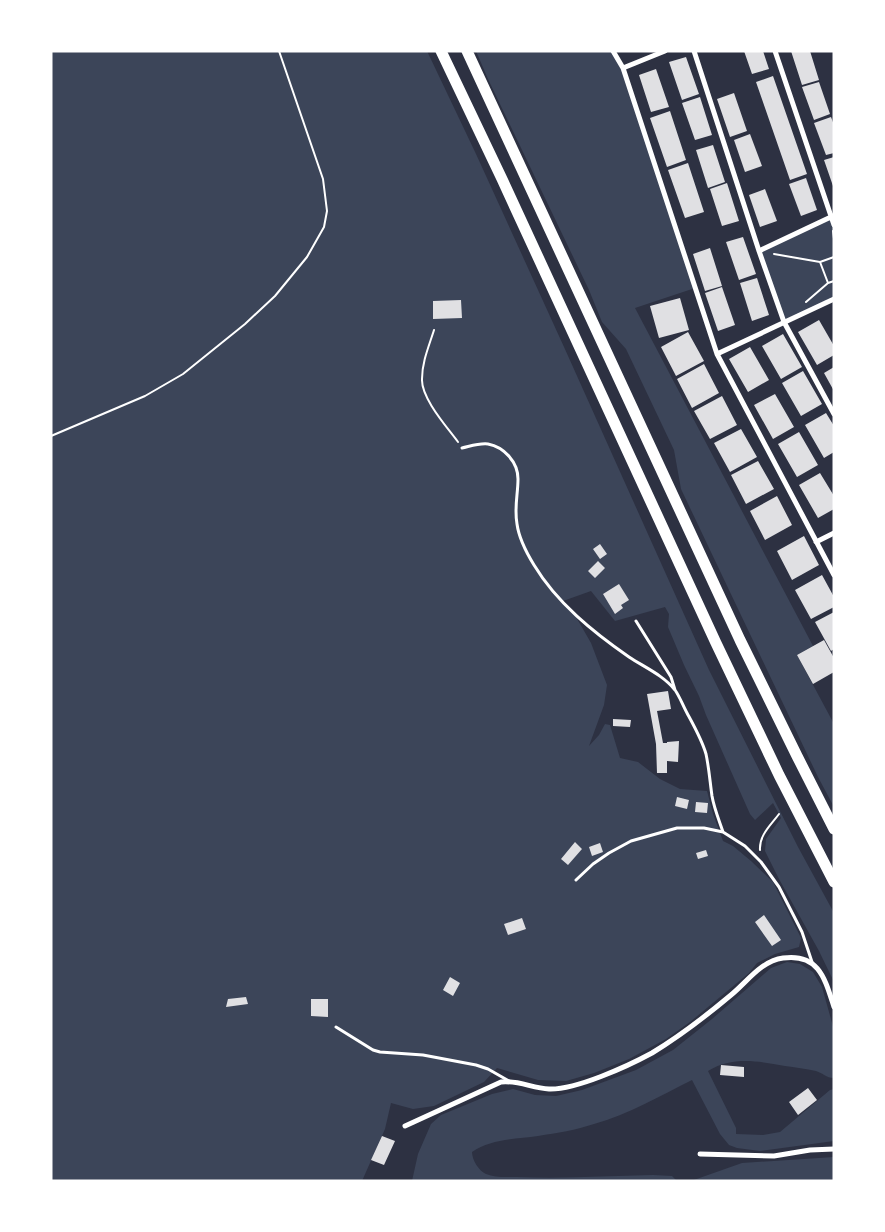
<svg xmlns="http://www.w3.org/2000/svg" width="885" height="1232" font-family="Lato,sans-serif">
<rect width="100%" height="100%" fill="#2d3142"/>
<path fill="#3c4559" d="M51,51H427L476,154L564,347L709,670L798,847L834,913V982L819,951L779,879L765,851L766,839L781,818L773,803L755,820L750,814L706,715L699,696L684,665L668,627L669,614L665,607L615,621L591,591L563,601L572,610L591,643L607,685L604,705L589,746L599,735L605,724L610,725L620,758L638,762L660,779L680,789L707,791L713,814L723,841L733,846L751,861L773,882L801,938L799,947L775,954L757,963L749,973L690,1022L666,1039L629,1059L594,1073L566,1081L538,1080L497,1068L484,1082L434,1106L413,1109L391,1103L385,1129L362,1181H51Z
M476,51H613L623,68L695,288L635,308L813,646L797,655L834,724V807L818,777L681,489L674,450L626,349L602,322L589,290L488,79Z
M831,217L834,225V299L784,322L759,251Z
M787,962L800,964L813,972L822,987L834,1030V1078C826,1078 823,1073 816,1071C806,1069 795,1067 785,1066C758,1061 732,1056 708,1071L736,1128V1134L763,1135L780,1132L830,1090L834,1089V1141L760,1151L737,1148L729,1145L720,1134L692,1080C660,1096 629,1114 594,1124C576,1130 557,1133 538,1136C516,1139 491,1139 472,1152C472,1160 479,1171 486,1174C495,1178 507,1177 517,1177C562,1179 608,1176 653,1175L672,1176L677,1181H412L418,1154L431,1124L441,1115L492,1094L513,1089L535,1095L556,1096L582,1090L636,1070L673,1050L712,1019L771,968Z
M834,1157V1181H691L742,1163Z"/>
<path fill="#e0e0e3" d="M744,51H763L769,69L752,74Z
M791,51H810L819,80L802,85Z
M686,57L699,94L682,100L669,62Z
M656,69L669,107L651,112L639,75Z
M773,76L807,174L790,180L756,82Z
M819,82L830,114L814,120L802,87Z
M734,93L747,131L730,137L717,99Z
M700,97L712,135L695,140L682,103Z
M670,111L686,160L667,167L650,118Z
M831,117L834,125V153L826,155L814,123Z
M750,134L762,166L745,172L734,140Z
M713,145L725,182L708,188L696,150Z
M834,157V186H833L824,160Z
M688,163L704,212L685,218L668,170Z
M806,178L817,210L801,216L789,184Z
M727,183L739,221L722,226L710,189Z
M765,189L777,221L760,227L749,195Z
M743,237L756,274L739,280L726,242Z
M710,248L722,286L705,291L693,254Z
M757,278L769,315L752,321L740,283Z
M722,287L735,325L718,331L705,293Z
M680,298L689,330L659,338L650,306Z
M461,300L462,318L433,319V301Z
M819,320L834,346V355L817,365L798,332Z
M688,332L704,361L676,376L661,347Z
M783,334L802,367L781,379L762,346Z
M750,347L769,380L748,392L729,359Z
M704,364L719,393L692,408L677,379Z
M834,367V391L824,373Z
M803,371L822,404L801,416L782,383Z
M775,394L794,427L773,439L754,405Z
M722,396L737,425L710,439L694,411Z
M826,413L834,426V452L824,458L805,425Z
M741,429L757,457L730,472L714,443Z
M799,432L818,465L797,477L778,444Z
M758,461L774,489L746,504L731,475Z
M820,473L834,496V509L818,518L799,485Z
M777,496L792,525L765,540L750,511Z
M804,536L819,565L792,580L777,551Z
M600,544L607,554L600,559L593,549Z
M598,561L605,568L595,578L588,571Z
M822,575L834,597V607L811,619L795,590Z
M619,584L629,600L621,605L623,608L615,614L603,594Z
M834,612V649L831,651L815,622Z
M824,640L834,658V672L813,684L797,655Z
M668,691L671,709L657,711L663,743H667V742L679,741L678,762L667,761V773H657L656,744L647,694Z
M613,719L631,720L630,727L613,726Z
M677,797L689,800L687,809L675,806Z
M696,802L708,803L707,813L695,812Z
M575,842L582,849L568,865L561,859Z
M600,843L603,852L592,856L589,847Z
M706,850L708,856L698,859L696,853Z
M764,915L781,940L772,946L755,922Z
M522,918L526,929L508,935L504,924Z
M450,977L460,983L453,996L443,990Z
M246,997L248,1004L226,1007L228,999Z
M311,999H328V1017L311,1016Z
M721,1065L744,1067V1077L720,1075Z
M808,1088L817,1100L798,1115L789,1102Z
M382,1136L395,1141L384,1165L371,1160Z"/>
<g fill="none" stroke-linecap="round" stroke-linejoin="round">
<path stroke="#fff" stroke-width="2" d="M833,231L834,239
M774,254L820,262L834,257
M820,262L828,283
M806,302L828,283L834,281
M434,330C429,346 422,362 422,379C421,398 447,427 458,442
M51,436L145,396L183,374L245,324L275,296L307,257L324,227L327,211L323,179L279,51
M760,850C759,835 771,825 779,814"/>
<path stroke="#fff" stroke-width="3" d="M462,448C471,446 479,443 488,444C504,447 518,462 518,479C518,494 514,508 517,524C519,539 526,552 534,565C557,603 593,632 629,657C644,667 663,675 675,690C680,697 683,706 687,713C694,726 702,740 706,754C709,768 710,782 712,796C714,808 719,820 723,832
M636,621L671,677L675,690
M576,880L593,864L609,853L631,841L677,828H704L723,832L745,846L761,862L779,887L802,932L812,962
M336,1027L373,1050L380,1052L423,1055L476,1065L488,1069L509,1081"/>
<path stroke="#fff" stroke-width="5" d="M613,51L623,68L717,354L834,575
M694,51L759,251L784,322L834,414
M775,51L834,225
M623,68L665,51
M759,251L833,216
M717,354L834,299
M816,542L834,533
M405,1126L501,1082C518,1080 532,1088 549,1089C576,1090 628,1066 652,1053C680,1036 706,1016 731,995C747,982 761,961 783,958C819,953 825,979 834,1007
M700,1154L774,1156L810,1150L834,1149"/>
<path stroke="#fff" stroke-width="11" d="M441,51L502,179L716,643L779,775L834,882
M467,51L740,640L797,756L834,829"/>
</g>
<rect width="885" height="1232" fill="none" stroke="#ffffff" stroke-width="105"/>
</svg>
